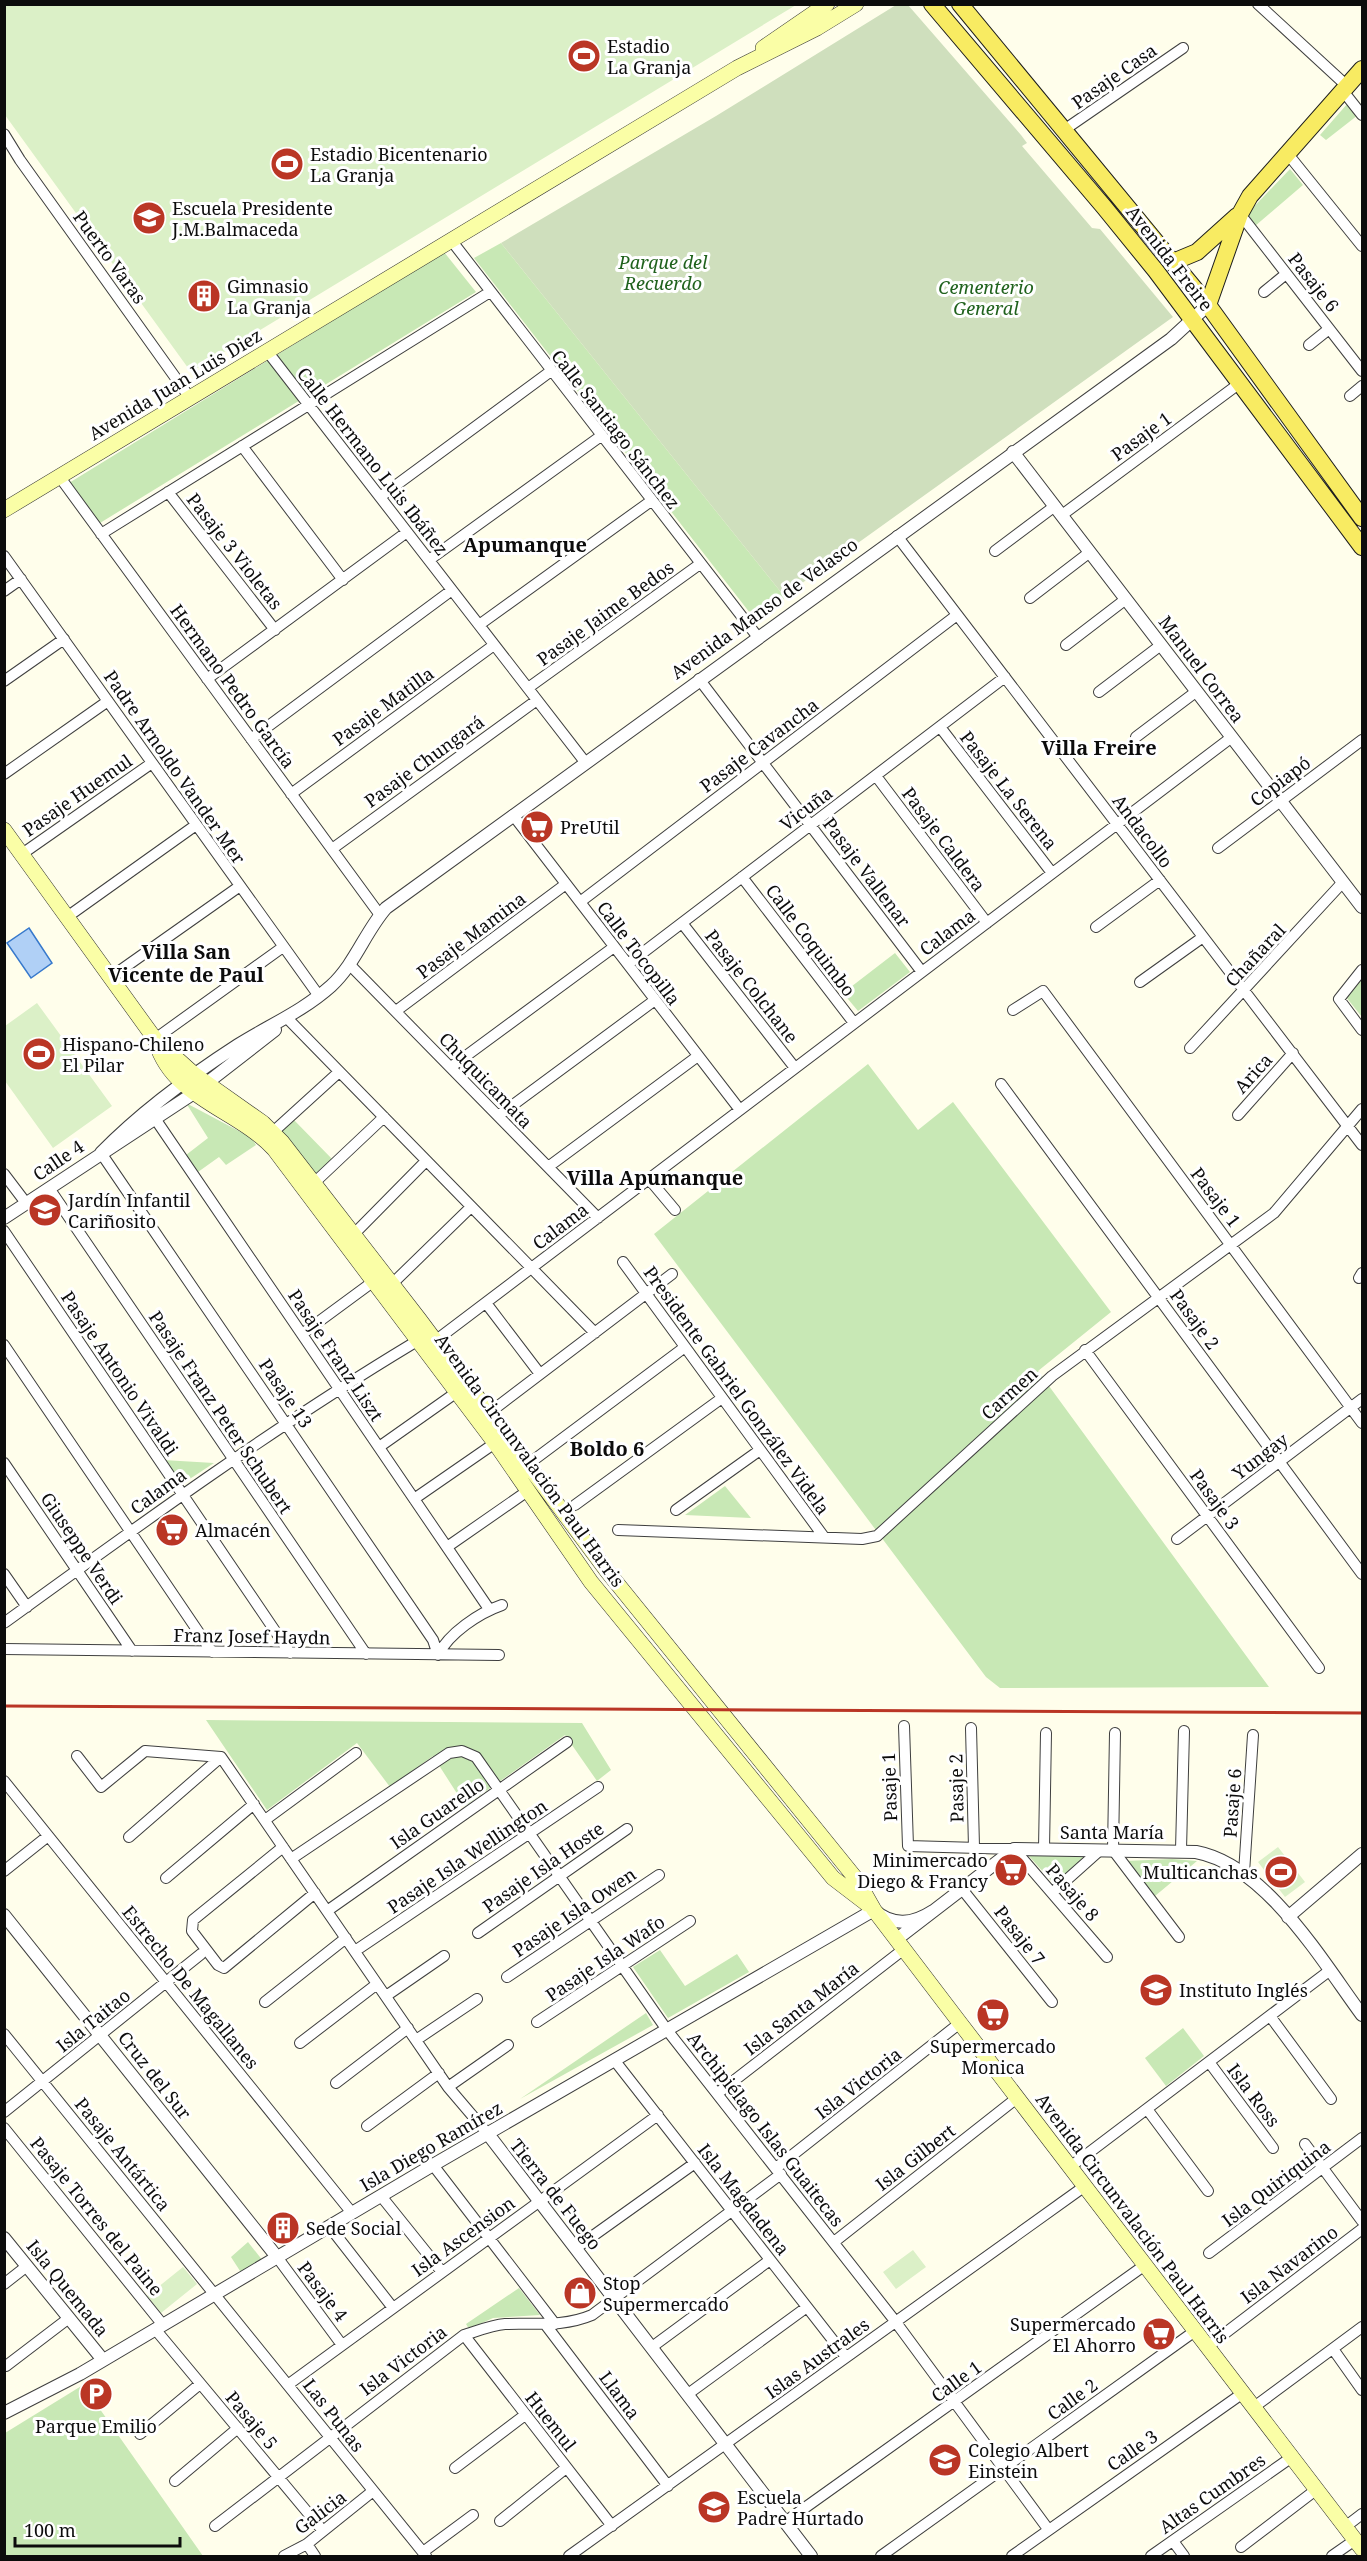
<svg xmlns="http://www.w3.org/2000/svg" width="1367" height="2561" font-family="'Noto Serif',serif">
<rect width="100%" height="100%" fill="#fffeeb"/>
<path fill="#c8e8b5" d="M1348,103L1358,115L1326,140L1320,135Z
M1290,169L1303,185L1255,226L1246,215Z
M501,243L784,596L783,603L757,622L474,258Z
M444,252L476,292L100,523L69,483Z
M895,953L910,972L858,1011L843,993Z
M1362,978V1017L1346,997Z
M868,1064L918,1130L953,1102L1111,1312L1038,1371L1269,1687L1000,1688L986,1677L654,1234Z
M186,1103L252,1138L256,1145L226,1165L219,1157L198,1172L186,1155L208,1138Z
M293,1119L334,1161L316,1179L280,1133Z
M163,1460L214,1463L179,1486Z
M725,1486L751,1518L685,1515Z
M206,1720L582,1723L611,1770L597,1781L565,1735L465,1806L433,1756L390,1787L357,1743L267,1810Z
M1028,1855H1088L1054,1884Z
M1172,1859L1197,1861L1155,1896L1125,1861Z
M660,1950L685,1986L737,1954L749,1972L668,2018L633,1967Z
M646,2013L653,2025L520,2099Z
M1183,2028L1204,2056L1166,2086L1145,2058Z
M248,2242L263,2261L242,2274L231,2257Z
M519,2288L540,2315L493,2318L469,2329L466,2324Z
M83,2385L203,2556H5V2433Z"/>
<path fill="#cfdfbd" d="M896,5H908L1021,135L1027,143L1022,146L1092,228L1100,229L1173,317L784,596L501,243L716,116Z"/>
<path fill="#dbf0c7" d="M4,5L5,4L796,5L191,372L5,115Z
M37,1003L112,1106L53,1148L5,1081V1026Z
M1278,1847L1305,1882L1285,1897L1258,1862Z
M913,2250L926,2267L896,2289L883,2272Z
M183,2267L197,2284L161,2313L147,2296Z"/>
<path fill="#b0d0f6" stroke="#3779cc" stroke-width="1.5" d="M29,928L52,963L31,978L7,943Z"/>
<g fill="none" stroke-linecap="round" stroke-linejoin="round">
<g stroke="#3f3f3f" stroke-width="12">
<path id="minor" d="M1258,4L1347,86
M1343,91L1362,115
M1064,130L1183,48
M4,134L20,160L190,398
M1287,153L1362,246
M1240,214L1362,371
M451,240L757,636
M1264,292L1286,274
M1309,345L1329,329
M267,351L585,762
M1350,396L1362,386
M242,446L343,580
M59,476L380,915
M168,492L275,630
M380,497L551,371
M1062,515L1240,383
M101,534L490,292
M897,536L1362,1145
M995,551L1055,506
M4,556L319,996
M429,560L601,436
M4,591L21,579
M1030,598L1090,552
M479,625L651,501
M1066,645L1126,599
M207,679L407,532
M699,679L922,972
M4,681L64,639
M528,688L700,564
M1099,692L1161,645
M940,727L1052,873
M1136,737L1197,691
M251,739L452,590
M4,774L108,701
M876,776L987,923
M291,794L494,645
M513,815L740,1110
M1218,848L1362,740
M332,849L537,700
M22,854L152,763
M742,877L854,1023
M580,902L957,615
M67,917L196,825
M682,923L795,1068
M1096,927L1160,880
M628,964L1005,677
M350,965L598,1218
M1362,970L1339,999L1362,1030
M111,977L240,886
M1140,982L1203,937
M1013,1010L1043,991L1362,1423
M396,1011L566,884
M287,1018L595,1333
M155,1039L283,947
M1190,1048L1343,882
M451,1067L614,947
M1001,1084L1362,1574
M1238,1115L1293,1053
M498,1116L655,1000
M156,1120L489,1609
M273,1132L339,1072
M101,1153L433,1640L438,1655
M548,1167L698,1056
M4,1174L26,1203
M649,1179L675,1210
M314,1183L384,1117
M49,1188L366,1654
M4,1231L290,1653
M354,1234L426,1161
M623,1262L824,1537
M1359,1278L1362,1273
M392,1284L471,1207
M486,1303L540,1374
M302,1334L374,1281
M4,1345L212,1652
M1085,1350L1319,1668
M489,1413L672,1274
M379,1447L457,1392
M4,1463L132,1651
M527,1465L685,1347
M414,1499L495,1443
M575,1505L722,1398
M676,1510L760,1450
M618,1530L862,1539L877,1536L1052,1376L1274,1213L1362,1109
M1177,1539L1362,1399
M447,1547L529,1490
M4,1574L27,1607
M4,1623C138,1526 271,1429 412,1344L419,1340L435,1341L1232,737
M4,1649L499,1655
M438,1655C449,1633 479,1613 502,1605
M904,1726L908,1846L1014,1849L1107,1957
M971,1728L974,1847
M1115,1733L1113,1850L1179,1937
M77,1756L101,1787L145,1751L221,1757
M221,1757L448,2087L488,2134
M4,1781L352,2213
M265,1820L356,1753
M129,1837L221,1757
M283,1847L193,1920L192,1931L218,1965L224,1968L315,1893
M1044,1849L1046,1733
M1181,1850L1184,1731
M291,1859L449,1753L462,1751L476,1757L667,2030L895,2321L1048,2529
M4,1871L48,1836
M1244,1873L1253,1735
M166,1878L254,1804
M962,1889L1052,2002
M1052,1893L1099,1851
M327,1911L567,1742
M478,1933L627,1829
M355,1951L598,1787
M507,1977L659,1875
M386,1996L444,1956
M265,2002L346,1938
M1270,2016L1331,2099
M537,2022L690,1921
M4,2034L426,2556
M416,2040L477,1999
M300,2043L377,1984
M615,2061L846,2357
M1209,2062L1273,2148
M336,2083L408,2028
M448,2087L508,2045
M718,2093L904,1949
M1147,2109L1208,2191
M4,2112L201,1954
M367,2126L439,2073
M4,2128L163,2325
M1305,2144L1362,2221
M433,2165L555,2324
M1070,2167L1329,1971
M776,2168L960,2023
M381,2196L442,2272
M329,2226L393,2308
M834,2242L1017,2098
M576,2248L695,2163
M1209,2253L1362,2138
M277,2257L342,2345
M4,2284L27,2266
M545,2324L668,2486
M155,2329L323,2531
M464,2335L612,2526
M652,2347L770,2260
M1207,2347L1362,2229
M1333,2349L1362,2390
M6,2366L69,2318
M289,2384L658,2115
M688,2394L807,2307
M1254,2407L1362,2327
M140,2434L200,2384
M455,2468L525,2415
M175,2481L238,2428
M500,2521L566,2468
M785,2522L1145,2265
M215,2526L464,2335C477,2331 492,2325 505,2324C535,2323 564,2327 592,2315L781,2174
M1345,2527L1362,2514
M1173,2541L1184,2556
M307,2544L315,2556
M1241,2547L1317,2489
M423,2552L473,2515
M284,2556L307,2544L373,2491
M569,2556L1085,2186
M881,2556L1195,2331
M1012,2556L1243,2393
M1151,2556L1292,2457
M1332,2556L1355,2540"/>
</g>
<g stroke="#3f3f3f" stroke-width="14">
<path id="tertiary" d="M1013,452L1362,907
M101,1153C142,1111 190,1076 238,1045C270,1025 303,1011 331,986C355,964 365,932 386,908L1171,339L1208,305
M4,1218L194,1093L275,1030
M4,1915L277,2257
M1288,1917L1362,1854
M897,1939L1014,1849L1196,1852C1266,1865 1322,1961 1362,2015
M488,2134L811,2556
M4,2238L103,2360
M4,2413L80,2374L433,2165L874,1910C893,1927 913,1924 933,1911"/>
</g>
<g stroke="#2e2e2e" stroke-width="16">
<path id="secondary" d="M763,48L827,4
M4,510L737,68L817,28L856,4
M4,830L155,1039L195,1075L263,1123L282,1142L419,1319L607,1571L857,1880L874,1910L960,2023L1362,2549
M156,1042C173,1099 237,1109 274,1149L495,1443L591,1582L833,1878L867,1904"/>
</g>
<g stroke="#1d1d1d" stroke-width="18">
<path id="primary" d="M932,4L1104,207L1156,271L1362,547
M960,4L1208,305L1362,518
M1173,262L1197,252L1237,216
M1208,305L1240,214L1250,196L1362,69"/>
</g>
<use href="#minor" stroke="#fff" stroke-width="10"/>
<use href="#tertiary" stroke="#fff" stroke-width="12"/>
<use href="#secondary" stroke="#fafea6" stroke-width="15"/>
<use href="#primary" stroke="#f8eb62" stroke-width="16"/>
<path stroke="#ba3625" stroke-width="3" d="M4,1706L1362,1713"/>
</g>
<defs>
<g id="stadium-disc" transform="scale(1.725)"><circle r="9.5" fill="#ba3625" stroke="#fff"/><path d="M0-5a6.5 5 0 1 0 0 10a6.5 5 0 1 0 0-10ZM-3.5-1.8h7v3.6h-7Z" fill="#fff"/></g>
<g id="school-disc" transform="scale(1.725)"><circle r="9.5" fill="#ba3625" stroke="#fff"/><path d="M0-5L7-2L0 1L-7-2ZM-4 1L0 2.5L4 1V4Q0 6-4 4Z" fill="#fff"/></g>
<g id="building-disc" transform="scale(1.725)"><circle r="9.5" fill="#ba3625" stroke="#fff"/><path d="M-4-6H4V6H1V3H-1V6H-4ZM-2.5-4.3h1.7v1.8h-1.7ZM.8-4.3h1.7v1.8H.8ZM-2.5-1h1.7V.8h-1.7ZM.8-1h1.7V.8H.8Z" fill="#fff"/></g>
<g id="supermarket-disc" transform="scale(1.725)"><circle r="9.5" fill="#ba3625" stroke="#fff"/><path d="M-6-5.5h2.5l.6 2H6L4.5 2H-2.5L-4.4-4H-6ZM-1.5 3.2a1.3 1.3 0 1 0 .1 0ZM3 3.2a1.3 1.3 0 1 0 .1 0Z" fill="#fff"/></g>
<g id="shop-disc" transform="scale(1.725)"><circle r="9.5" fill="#ba3625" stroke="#fff"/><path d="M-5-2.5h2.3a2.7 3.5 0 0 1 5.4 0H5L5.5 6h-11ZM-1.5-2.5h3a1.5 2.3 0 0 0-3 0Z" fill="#fff"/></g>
<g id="parking-disc" transform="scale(1.725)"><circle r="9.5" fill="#ba3625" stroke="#fff"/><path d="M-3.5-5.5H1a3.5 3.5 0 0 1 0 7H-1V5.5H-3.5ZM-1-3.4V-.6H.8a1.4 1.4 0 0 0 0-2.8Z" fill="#fff"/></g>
</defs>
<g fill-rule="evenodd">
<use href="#stadium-disc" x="584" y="56"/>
<use href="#stadium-disc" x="287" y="164"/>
<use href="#school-disc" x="149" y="218"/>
<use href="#building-disc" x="204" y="296"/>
<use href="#supermarket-disc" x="537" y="827"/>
<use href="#stadium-disc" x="39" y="1054"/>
<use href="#school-disc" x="45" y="1210"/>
<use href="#supermarket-disc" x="172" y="1530"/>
<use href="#supermarket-disc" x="1011" y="1870"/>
<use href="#stadium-disc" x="1281" y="1872"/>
<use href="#school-disc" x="1156" y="1990"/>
<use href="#supermarket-disc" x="993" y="2015"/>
<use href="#building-disc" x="283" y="2228"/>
<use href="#shop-disc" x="580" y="2293"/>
<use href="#supermarket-disc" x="1159" y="2334"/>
<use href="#parking-disc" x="96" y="2394"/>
<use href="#school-disc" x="945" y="2460"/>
<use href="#school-disc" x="714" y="2507"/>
</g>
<g text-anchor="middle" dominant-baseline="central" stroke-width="6" stroke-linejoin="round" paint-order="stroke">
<g font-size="18" fill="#0c0c0c" stroke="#fff" text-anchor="start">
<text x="607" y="46">Estadio<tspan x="607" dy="21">La Granja</tspan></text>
<text x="310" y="154">Estadio Bicentenario<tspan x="310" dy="21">La Granja</tspan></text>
<text x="172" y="208">Escuela Presidente<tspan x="172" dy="21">J.M.Balmaceda</tspan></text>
<text x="227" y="286">Gimnasio<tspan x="227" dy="21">La Granja</tspan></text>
<text x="560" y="827">PreUtil</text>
<text x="62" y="1044">Hispano-Chileno<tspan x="62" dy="21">El Pilar</tspan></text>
<text x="68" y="1200">Jardín Infantil<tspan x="68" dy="21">Cariñosito</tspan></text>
<text x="195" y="1530">Almacén</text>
<text x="988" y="1860" text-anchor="end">Minimercado<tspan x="988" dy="21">Diego &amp; Francy</tspan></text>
<text x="1258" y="1872" text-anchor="end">Multicanchas</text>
<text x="1179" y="1990">Instituto Inglés</text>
<text x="993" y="2046" text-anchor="middle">Supermercado<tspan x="993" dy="21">Monica</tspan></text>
<text x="306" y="2228">Sede Social</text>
<text x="603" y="2283">Stop<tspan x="603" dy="21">Supermercado</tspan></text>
<text x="1136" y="2324" text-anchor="end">Supermercado<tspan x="1136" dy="21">El Ahorro</tspan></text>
<text x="96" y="2426" text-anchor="middle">Parque Emilio</text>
<text x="968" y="2450">Colegio Albert<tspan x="968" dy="21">Einstein</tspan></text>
<text x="737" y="2497">Escuela<tspan x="737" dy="21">Padre Hurtado</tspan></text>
</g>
<g font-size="18" fill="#0c0c0c" stroke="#fff">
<text transform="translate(1114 76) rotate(-35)">Pasaje Casa</text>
<text transform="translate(110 257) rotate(54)">Puerto Varas</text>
<text transform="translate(1170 258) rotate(52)">Avenida Freire</text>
<text transform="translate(1314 282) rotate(52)">Pasaje 6</text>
<text transform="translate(175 384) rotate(-31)">Avenida Juan Luis Diez</text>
<text transform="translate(616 429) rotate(52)">Calle Santiago Sánchez</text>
<text transform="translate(1141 436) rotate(-36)">Pasaje 1</text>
<text transform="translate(373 461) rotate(52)">Calle Hermano Luis Ibáñez</text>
<text transform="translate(235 551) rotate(52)">Pasaje 3 Violetas</text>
<text transform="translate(764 608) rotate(-36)">Avenida Manso de Velasco</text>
<text transform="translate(605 613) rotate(-36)">Pasaje Jaime Bedos</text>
<text transform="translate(1202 669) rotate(53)">Manuel Correa</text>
<text transform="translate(233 686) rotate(54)">Hermano Pedro García</text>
<text transform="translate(383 706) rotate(-36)">Pasaje Matilla</text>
<text transform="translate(759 745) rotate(-37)">Pasaje Cavancha</text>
<text transform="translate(424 761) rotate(-36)">Pasaje Chungará</text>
<text transform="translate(175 767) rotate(55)">Padre Arnoldo Vander Mer</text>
<text transform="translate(1280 781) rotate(-37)">Copiapó</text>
<text transform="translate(1009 790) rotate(52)">Pasaje La Serena</text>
<text transform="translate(77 795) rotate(-35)">Pasaje Huemul</text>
<text transform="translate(806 808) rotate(-37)">Vicuña</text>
<text transform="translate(1143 831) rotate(53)">Andacollo</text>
<text transform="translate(944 839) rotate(53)">Pasaje Caldera</text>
<text transform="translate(867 872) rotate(53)">Pasaje Vallenar</text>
<text transform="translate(947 932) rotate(-37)">Calama</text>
<text transform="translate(471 935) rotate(-37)">Pasaje Mamina</text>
<text transform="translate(811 940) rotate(53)">Calle Coquimbo</text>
<text transform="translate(639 953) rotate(53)">Calle Tocopilla</text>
<text transform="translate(1255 955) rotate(-47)">Chañaral</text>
<text transform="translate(752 986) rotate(52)">Pasaje Colchane</text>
<text transform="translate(1253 1073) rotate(-48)">Arica</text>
<text transform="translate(486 1080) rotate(46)">Chuquicamata</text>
<text transform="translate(58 1160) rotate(-34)">Calle 4</text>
<text transform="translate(1216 1197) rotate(53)">Pasaje 1</text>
<text transform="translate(560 1226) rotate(-37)">Calama</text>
<text transform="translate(1195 1319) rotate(54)">Pasaje 2</text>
<text transform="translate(336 1355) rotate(56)">Pasaje Franz Liszt</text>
<text transform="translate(120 1373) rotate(56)">Pasaje Antonio Vivaldi</text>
<text transform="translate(737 1390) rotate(54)">Presidente Gabriel González Videla</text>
<text transform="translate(286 1393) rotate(56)">Pasaje 13</text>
<text transform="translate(1009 1393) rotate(-42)">Carmen</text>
<text transform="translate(221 1412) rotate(56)">Pasaje Franz Peter Schubert</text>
<text transform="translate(1260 1456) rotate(-37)">Yungay</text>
<text transform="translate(530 1460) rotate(54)">Avenida Circunvalación Paul Harris</text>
<text transform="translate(158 1491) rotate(-36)">Calama</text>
<text transform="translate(1215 1499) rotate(54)">Pasaje 3</text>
<text transform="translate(82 1548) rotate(56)">Giuseppe Verdi</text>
<text transform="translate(252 1636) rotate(1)">Franz Josef Haydn</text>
<text transform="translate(889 1787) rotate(-92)">Pasaje 1</text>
<text transform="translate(956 1788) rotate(-91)">Pasaje 2</text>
<text transform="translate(1232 1803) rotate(-86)">Pasaje 6</text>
<text transform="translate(437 1813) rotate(-35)">Isla Guarello</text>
<text x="1112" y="1832">Santa María</text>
<text transform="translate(467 1856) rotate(-34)">Pasaje Isla Wellington</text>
<text transform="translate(543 1867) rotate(-35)">Pasaje Isla Hoste</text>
<text transform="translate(1073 1892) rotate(49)">Pasaje 8</text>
<text transform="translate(574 1912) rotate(-34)">Pasaje Isla Owen</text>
<text transform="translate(1020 1935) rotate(52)">Pasaje 7</text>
<text transform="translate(605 1958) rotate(-34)">Pasaje Isla Wafo</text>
<text transform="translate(191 1987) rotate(51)">Estrecho De Magallanes</text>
<text transform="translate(801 2008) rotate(-38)">Isla Santa María</text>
<text transform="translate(93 2020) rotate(-39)">Isla Taitao</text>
<text transform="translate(155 2075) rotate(52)">Cruz del Sur</text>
<text transform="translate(858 2083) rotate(-38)">Isla Victoria</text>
<text transform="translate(1254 2095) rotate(53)">Isla Ross</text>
<text transform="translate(766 2129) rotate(52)">Archipiélago Islas Guaitecas</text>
<text transform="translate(431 2146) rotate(-30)">Isla Diego Ramírez</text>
<text transform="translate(123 2154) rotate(51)">Pasaje Antártica</text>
<text transform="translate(915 2157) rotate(-38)">Isla Gilbert</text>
<text transform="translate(1276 2183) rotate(-37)">Isla Quiriquina</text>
<text transform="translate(556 2194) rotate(52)">Tierra de Fuego</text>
<text transform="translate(744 2199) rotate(52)">Isla Magdadena</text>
<text transform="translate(97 2216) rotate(51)">Pasaje Torres del Paine</text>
<text transform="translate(1133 2218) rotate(53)">Avenida Circunvalación Paul Harris</text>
<text transform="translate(463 2236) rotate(-36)">Isla Ascension</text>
<text transform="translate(1289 2264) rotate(-37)">Isla Navarino</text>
<text transform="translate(68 2288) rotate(51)">Isla Quemada</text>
<text transform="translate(323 2291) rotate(53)">Pasaje 4</text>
<text transform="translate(817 2358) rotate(-36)">Islas Australes</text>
<text transform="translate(403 2360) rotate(-37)">Isla Victoria</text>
<text transform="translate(956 2381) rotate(-36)">Calle 1</text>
<text transform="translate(620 2395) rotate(53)">Llama</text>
<text transform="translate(1072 2399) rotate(-36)">Calle 2</text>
<text transform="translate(334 2415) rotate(52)">Las Punas</text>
<text transform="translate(252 2420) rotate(50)">Pasaje 5</text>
<text transform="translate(551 2421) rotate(52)">Huemul</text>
<text transform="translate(1132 2450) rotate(-35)">Calle 3</text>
<text transform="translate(1212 2493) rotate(-35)">Altas Cumbres</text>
<text transform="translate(320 2512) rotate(-37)">Galicia</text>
</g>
<g font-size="18" font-style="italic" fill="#20621d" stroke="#fff">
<text x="663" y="262">Parque del<tspan x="663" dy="21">Recuerdo</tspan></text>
<text x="986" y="287">Cementerio<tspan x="986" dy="21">General</tspan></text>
</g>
<g font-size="20" font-weight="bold" fill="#0c0c0c" stroke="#fff">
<text x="525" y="544">Apumanque</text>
<text x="1099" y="747">Villa Freire</text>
<text x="186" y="951">Villa San<tspan x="186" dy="23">Vicente de Paul</tspan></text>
<text x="655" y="1177">Villa Apumanque</text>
<text x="607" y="1448">Boldo 6</text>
</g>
</g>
<rect width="1367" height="2561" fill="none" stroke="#0c0c0c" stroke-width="12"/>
<path d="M15 2537v9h165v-9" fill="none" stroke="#0c0c0c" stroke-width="3"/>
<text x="24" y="2537" font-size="18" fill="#0c0c0c" stroke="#ffffff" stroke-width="4.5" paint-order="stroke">100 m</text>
</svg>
